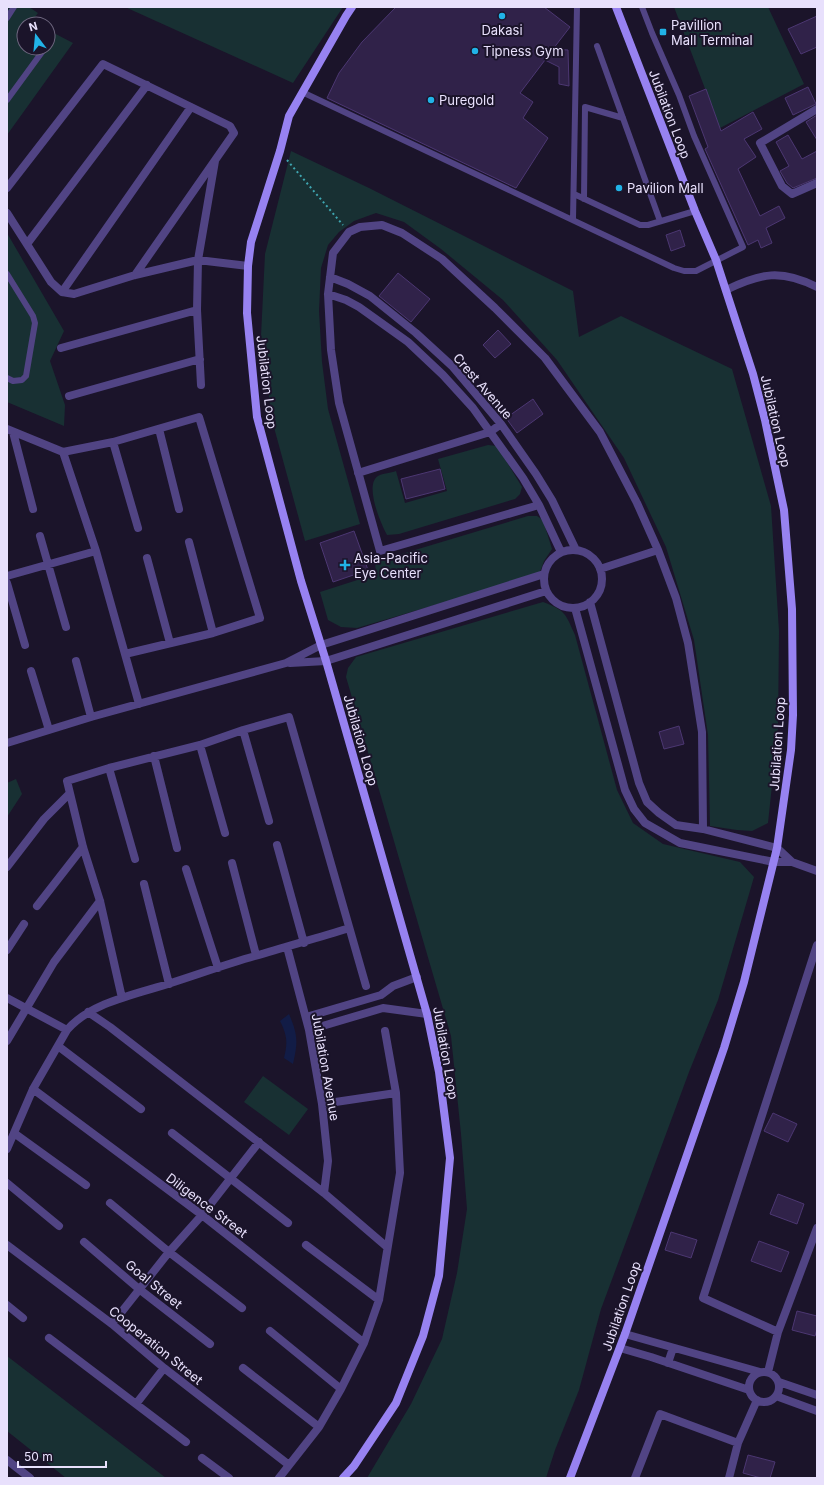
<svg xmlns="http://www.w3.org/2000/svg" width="824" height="1485" font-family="Inter,sans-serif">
<rect width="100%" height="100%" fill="#1b142a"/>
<path fill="#183033" d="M7,7H29L38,13L31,22L35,24H24V48H48V30L73,43L7,135Z
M125,7H343L293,83Z
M674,7H768L804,84L720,128Z
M291,151L369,188L573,291L579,337L621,316L732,369L771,506L779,631L778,728L768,823L752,831L737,830L710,826L708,735L694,640L666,547L624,458L557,360L503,300L441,249L404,222L376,213L354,221L339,232L328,245L321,268L319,311L322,362L328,409L360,524L305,541L272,420L261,336L265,254Z
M7,233L64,331L50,361L65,405L64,426L7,402Z
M488,445L497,446L522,487L520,494L515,499L399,534L387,535C381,524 364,485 378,476C383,473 391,473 396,471L405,503L447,491L438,459Z
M528,516H537L543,520L552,549L544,561L540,572L536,575L357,628L341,627L328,620L320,592L376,574L375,562Z
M543,602C566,611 565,613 575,635L617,790L633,823L663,844L740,862L754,877L718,1000L689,1072L601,1309L579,1390L555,1450L546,1478H367L411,1404L442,1339L457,1273L467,1209L461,1134L451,1036L346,677L348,668L356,657Z
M16,779L22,794L7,817V783Z
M263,1076L308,1109L289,1135L244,1102Z
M7,1356L166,1478H66L7,1431Z"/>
<path fill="#121c46" d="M289,1014C298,1035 298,1042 293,1064L284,1058C288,1042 287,1035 280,1021Z"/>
<path fill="#302249" stroke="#4c3772" d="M396,7H544L570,27L553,49L568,50L569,86L559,84V67L545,60L520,93L533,102L523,118L548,138L516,188L327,98L339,73L362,42Z
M817,16V47L801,54L788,29Z
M808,87L816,104L793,115L785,98Z
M706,89L721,131L753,112L762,129L744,139L756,157L738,169L760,216L779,206L785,218L766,228L772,243L761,248L758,240L748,245L705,149L708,147L689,96Z
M817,115V140L806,122Z
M788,135L802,159L817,151V178L793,188L787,183L780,171L789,166L776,142Z
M680,230L685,246L671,251L666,235Z
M398,273L430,299L411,322L379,296Z
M498,330L511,344L495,358L483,345Z
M533,399L543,414L517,433L506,418Z
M440,469L445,489L406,499L401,479Z
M354,531L368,570L333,582L320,543Z
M679,726L684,744L664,749L659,732Z
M773,1113L797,1124L788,1142L764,1131Z
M778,1194L804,1204L797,1224L770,1214Z
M671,1232L697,1240L691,1258L665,1250Z
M759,1241L789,1252L781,1272L751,1261Z
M797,1311L817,1316V1329L815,1336L792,1330Z
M748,1455L775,1462L770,1478H761L743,1473Z"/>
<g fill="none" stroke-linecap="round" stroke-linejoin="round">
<path stroke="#3fa6b1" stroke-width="2" stroke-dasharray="2 3" stroke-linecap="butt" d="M287,160L343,225"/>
<path stroke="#514484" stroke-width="6" d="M7,18L14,7
M48,44L49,43
M597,46L660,221
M302,92L674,268L684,271H696L743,247L694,136L679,95L652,33L642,7
M7,100L45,48
M574,194L640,225H648L695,211
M584,199L585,107L623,118
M573,219L577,7
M7,274L33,316L35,323L26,376L22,380L13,381L7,378"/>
<path stroke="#514484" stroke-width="8" d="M817,109L760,143L782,186L792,194L817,183
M7,188L103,64L230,126L234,133L135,275
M7,213L51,282L62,292L74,294L135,275L198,260L248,266
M27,244L147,85
M330,277L348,284L370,296L416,333L452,366L501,424L536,474L552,500L576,550
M726,290C761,273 781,269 817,287
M62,292L191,107
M328,294L346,300L359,307L408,342L443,375L473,408L523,478L539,505L561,552
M61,348L197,310
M201,385L197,310L198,260L215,161
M69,396L200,359
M7,429L63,452L113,442L199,417L260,618L213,633L125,654
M159,429L179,509
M13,432L33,509
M113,442L138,528
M63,452L96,551L139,704
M358,473L490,432L501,424
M539,505L380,551L339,403L331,350L328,294L333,253L349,232L360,227L382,225L402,233L442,259L495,308L545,358L600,432L637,503L658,550L676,598L688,643L702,732L703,829
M40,536L66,627
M189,542L213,633
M544 579a29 29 0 1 1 58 0a29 29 0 1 1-58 0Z
M147,558L170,643
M600,569L658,550
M7,576L96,551
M7,583L25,645
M590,602L639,783L647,802L659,813L676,825L703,829L777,848L792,862L817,871
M575,608L625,790L634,809L645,823L680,843L774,862H792
M76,661L91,717
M290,663L326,661L546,591
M31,671L49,730
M243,730L269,821
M7,743L91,717L286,663L321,645L544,574
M200,745L225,833
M154,756L177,848
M109,768L135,859
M277,845L304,943
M232,863L256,955
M7,867L44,819L69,794
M186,869L218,968
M144,884L169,984
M37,906L83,847
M287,947L309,1030L322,1104L328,1161L324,1193
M7,950L24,924
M7,998L67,1030
M122,998L100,901L83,847L67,781L109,768L200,745L243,730L289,717L366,986
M88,1012L110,1027L324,1193L387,1247
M306,1017L381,995L393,986L417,977
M309,1030L383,1008L427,1014
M7,1041L54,962L100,901
M58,1046L141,1109
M33,1089L202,1215L364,1343
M322,1104L396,1093
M14,1133L86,1185
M172,1133L288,1223
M7,1149L33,1089L67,1030C91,1002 137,994 171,983C199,974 227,964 255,956C287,946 318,938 349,928
M7,1183L59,1226
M110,1203L169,1252L242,1308
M84,1242L139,1289L210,1344
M7,1245L112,1324L164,1368L289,1465
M306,1245L379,1300
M7,1305L23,1318
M112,1324L169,1252L202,1215L259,1142
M270,1331L341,1389
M778,1332L703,1298L817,945
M625,1334L760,1372
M49,1338L186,1442
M620,1348L651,1357L749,1390
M668,1363L673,1348
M243,1368L319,1427
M749 1387a15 15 0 1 1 30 0a15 15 0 1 1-30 0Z
M768,1372L778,1332L817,1228
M779,1382L817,1395
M776,1396L817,1411
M136,1404L164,1368
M202,1458L229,1478
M7,1460L30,1478
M279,1478L319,1427L341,1389L364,1343L379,1300L400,1173L396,1093L385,1031
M635,1478L660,1414L738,1443
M729,1478L738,1443L757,1400"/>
<path stroke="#9782f1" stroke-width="8" d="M343,1478L354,1466L396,1403L423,1336L439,1276L450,1158L439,1072L427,1014L326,661L301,581L257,417L247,313L248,266L251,242L280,151L289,116L346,16L352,7
M570,1478L625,1334L724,1048L744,982L777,848L791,750L793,715L792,609L784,510L765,420L753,374L716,260L695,211L616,7"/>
</g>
<g fill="#21b3e7" stroke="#1b142a" stroke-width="1.5">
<circle cx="502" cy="16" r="4"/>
<rect x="659" y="28" width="8" height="8" rx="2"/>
<circle cx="475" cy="51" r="4"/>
<circle cx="431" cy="100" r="4"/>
<circle cx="619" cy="188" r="4"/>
<path d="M343 559h4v4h4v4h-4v4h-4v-4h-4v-4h4z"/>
</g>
<g text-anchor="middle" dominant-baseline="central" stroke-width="4" stroke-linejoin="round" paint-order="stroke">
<g font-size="13" fill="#e8e0fc" stroke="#1b142a" text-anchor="start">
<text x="671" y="25">Pavillion<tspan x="671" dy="15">Mall Terminal</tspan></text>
<text x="502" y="30" text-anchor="middle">Dakasi</text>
<text x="483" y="51">Tipness Gym</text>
<text x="439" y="100">Puregold</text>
<text x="627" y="188">Pavilion Mall</text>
<text x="354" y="558">Asia-Pacific<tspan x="354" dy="15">Eye Center</tspan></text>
</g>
<g font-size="13" fill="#e8e0fc" stroke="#1b142a">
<text transform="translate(670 114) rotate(69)">Jubilation Loop</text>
<text transform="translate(267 382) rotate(83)">Jubilation Loop</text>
<text transform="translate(483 386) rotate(49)">Crest Avenue</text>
<text transform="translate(776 421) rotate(77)">Jubilation Loop</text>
<text transform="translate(361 740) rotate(74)">Jubilation Loop</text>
<text transform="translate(777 744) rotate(-86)">Jubilation Loop</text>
<text transform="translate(446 1053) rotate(80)">Jubilation Loop</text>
<text transform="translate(326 1067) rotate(80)">Jubilation Avenue</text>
<text transform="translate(207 1205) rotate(37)">Diligence Street</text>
<text transform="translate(154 1284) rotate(39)">Goal Street</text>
<text transform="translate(621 1306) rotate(-71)">Jubilation Loop</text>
<text transform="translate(156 1345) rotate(39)">Cooperation Street</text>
</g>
</g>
<rect width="824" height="1485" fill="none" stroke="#e8e0fc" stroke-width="16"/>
<g transform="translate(36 36) rotate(344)"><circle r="19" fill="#1b142a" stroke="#6d667e"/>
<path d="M0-3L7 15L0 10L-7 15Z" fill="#21b3e7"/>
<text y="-6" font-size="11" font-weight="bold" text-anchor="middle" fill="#e8e0fc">N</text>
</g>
<path d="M18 1461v6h88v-6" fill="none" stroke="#e8e0fc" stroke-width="2"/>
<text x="24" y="1461" font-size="12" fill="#e8e0fc" stroke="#1b142a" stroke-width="3" paint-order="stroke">50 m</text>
</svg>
